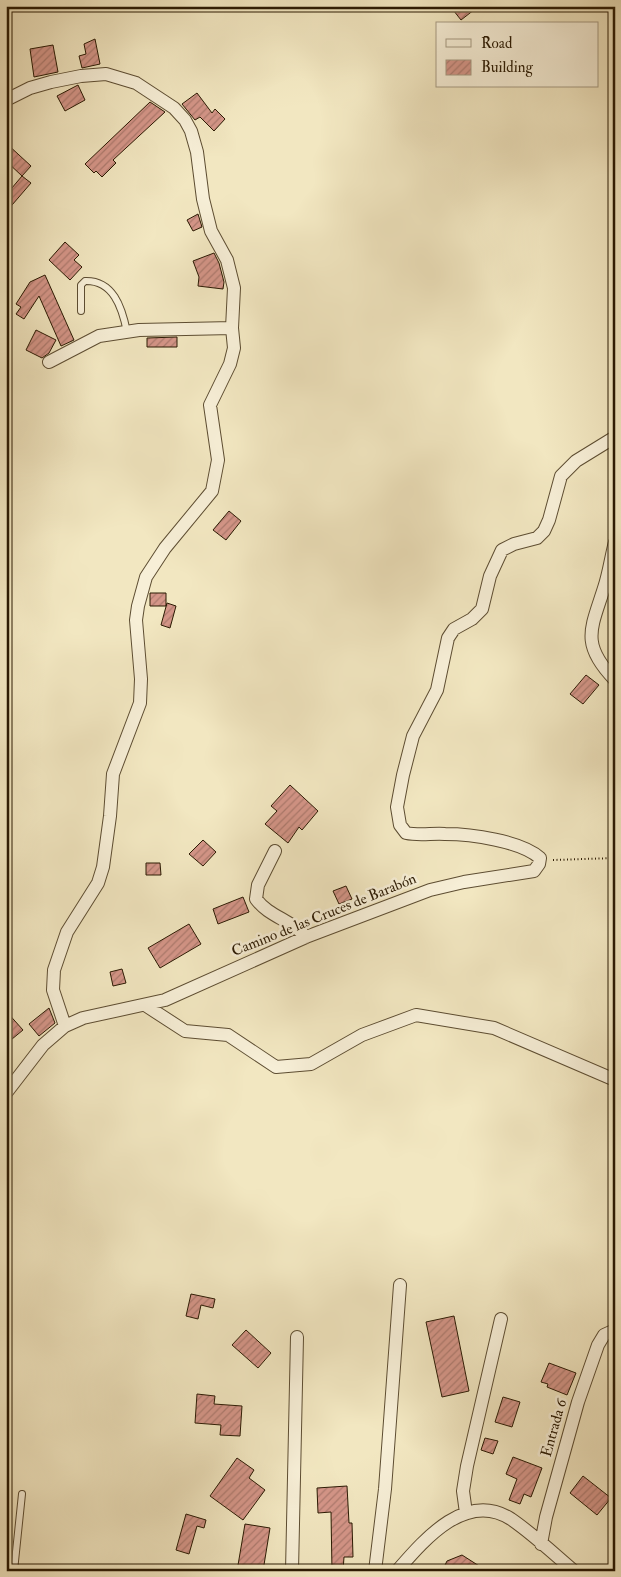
<svg xmlns="http://www.w3.org/2000/svg" width="621" height="1577" font-family="'IM FELL Double Pica',serif">
<defs>
<pattern id="building-hatch" width="6" height="6" patternUnits="userSpaceOnUse" patternTransform="scale(1.25)"><rect width="6" height="6" fill="#d59689"/><path d="M-1 1l2-2M0 6l6-6M5 7l2-2" fill="none" stroke="#ad7a6e"/></pattern>
</defs>
<rect width="100%" height="100%" fill="#f2e7c1"/>
<filter id="stains"><feTurbulence type="fractalNoise" baseFrequency=".004" numOctaves="4"/><feColorMatrix values="0 0 0 0 .2 0 0 0 0 .09 0 0 0 0 .02 0 0 0 .5 -.17"/></filter>
<radialGradient id="worn" r=".72"><stop offset=".6" stop-color="#630" stop-opacity="0"/><stop offset="1" stop-color="#630" stop-opacity=".3"/></radialGradient>
<path fill="url(#building-hatch)" stroke="#2b1a03" d="M450,6H479L461,20Z
M95,39L100,64L82,68L79,56L86,54L84,44Z
M53,45L58,72L34,77L30,49Z
M78,85L85,100L65,111L57,96Z
M197,93L212,113L215,109L225,119L214,131L200,117L195,120L182,104Z
M150,102L165,112L113,160L116,163L102,177L96,171L94,173L85,164Z
M6,143L31,166L22,176L6,161Z
M22,176L31,183L6,212V195Z
M198,214L202,227L193,231L187,220Z
M65,242L79,255L74,260L82,267L70,280L49,260Z
M214,253L219,263L224,282L223,289L198,286L199,277L193,261Z
M45,275L74,340L61,346L39,296L24,319L16,314L21,307L16,304L30,282Z
M36,330L56,340L49,353L42,358L26,350Z
M177,337V347H147V338Z
M229,511L241,521L226,540L213,530Z
M150,593H166V606H150Z
M167,603L176,606L170,628L161,625Z
M586,675L599,685L583,704L570,694Z
M290,785L318,811L302,830L299,827L288,843L265,824L277,811L271,806Z
M203,840L216,852L203,866L189,854Z
M146,863H160L161,875H146Z
M346,886L352,899L339,904L333,891Z
M243,897L249,912L218,924L213,909Z
M189,924L201,944L160,968L148,948Z
M122,969L126,983L113,986L110,972Z
M49,1008L55,1023L39,1036L29,1024Z
M6,1011L23,1030L6,1044Z
M191,1294L215,1299L213,1308L201,1305L198,1319L186,1316Z
M454,1316L469,1391L442,1397L426,1322Z
M246,1330L271,1353L258,1368L232,1345Z
M549,1363L576,1373L567,1395L547,1387L548,1384L541,1382Z
M197,1394L215,1396L214,1404L242,1406L240,1436L220,1435L221,1425L195,1423Z
M503,1397L520,1402L512,1427L495,1422Z
M485,1438L498,1441L493,1454L481,1450Z
M513,1457L542,1468L531,1497L524,1494L520,1504L509,1500L517,1479L506,1474Z
M237,1458L254,1470L249,1478L265,1490L243,1520L210,1496Z
M583,1476L611,1498L597,1515L570,1493Z
M347,1486L349,1523H352L353,1557H344L343,1571H332L331,1512L318,1513L317,1488Z
M186,1514L206,1520L204,1528L197,1526L189,1554L176,1550Z
M245,1524L270,1528L263,1571H237Z
M462,1555L487,1571H442L447,1561Z"/>
<g fill="none" stroke-linecap="round" stroke-linejoin="round">
<g stroke="#5d4d32" stroke-width="8">
<path id="lane" d="M81,311V285L85,281C113,280 122,307 127,332
M14,1571L22,1494"/>
</g>
<g stroke="#5d4d32" stroke-width="14">
<path id="street" d="M6,100L30,88L51,82L81,76L106,74L136,83L174,108L185,120L191,131L197,152L203,199L211,231L227,260L234,288L232,328L234,348L230,364L210,405L218,460L212,491L165,548L146,577L138,606L136,620L141,679L140,703L113,774L110,816L103,867L98,883L67,932L54,970L53,990L65,1026
M49,362L99,336L139,330L232,328
M615,542C611,557 609,573 604,588C591,629 580,644 615,680
M275,851L258,885L256,899C269,917 292,920 306,937
M145,1005L185,1031L228,1035L276,1067L311,1064L362,1035L416,1015L494,1028L615,1080
M6,1093L43,1045L65,1026L83,1018L165,1000L306,937L430,890L464,882L534,871L539,864L540,858C521,841 471,834 445,834C432,833 420,836 406,833L400,825L397,807L403,775L413,736L437,690L448,638L454,629L472,619L482,609L490,576L502,550L514,544L537,538L544,531L549,520L561,476L576,461L615,437
M466,1513L463,1491L467,1466L501,1319
M541,1544L546,1517L578,1402L598,1345L604,1335L615,1330
M292,1571L297,1337
M375,1571L385,1489L400,1285
M397,1571C424,1540 466,1490 511,1519C533,1534 554,1554 574,1571"/>
</g>
<path stroke="#2b1a03" stroke-width="2" stroke-dasharray="1 2.5" stroke-linecap="butt" d="M553,860L615,858"/>
<use href="#lane" stroke="#f7efd7" stroke-width="6"/>
<use href="#street" stroke="#f7efd7" stroke-width="12"/>
</g>
<g text-anchor="middle" dominant-baseline="central" stroke-width="5" stroke-linejoin="round" paint-order="stroke">
<g font-size="15" fill="#2b1a03" stroke="#f7efd7">
<text transform="translate(324 915) rotate(-22)">Camino de las Cruces de Barabón</text>
<text transform="translate(554 1428) rotate(-74)">Entrada 6</text>
</g>
</g>
<rect width="621" height="1577" fill="none" stroke="#f2e7c1" stroke-width="25"/>
<rect x="8" y="8" width="606" height="1562" fill="none" stroke="#2b1a03" stroke-width="2.5"/>
<rect x="12" y="12" width="596" height="1552" fill="none" stroke="#2b1a03"/>
<rect x="436" y="22" width="162" height="65" fill="#f7efd7" stroke="#a59a82"/>
<rect x="446" y="39" width="25" height="8" fill="#f7efd7" stroke="#a59a82"/>
<text x="481" y="48" font-size="15" fill="#2b1a03">Road</text>
<rect x="446" y="60" width="25" height="15" fill="url(#building-hatch)" stroke="#a59a82"/>
<text x="481" y="72" font-size="15" fill="#2b1a03">Building</text>
<rect width="100%" height="100%" filter="url(#stains)"/>
<rect width="100%" height="100%" fill="url(#worn)"/>
</svg>
